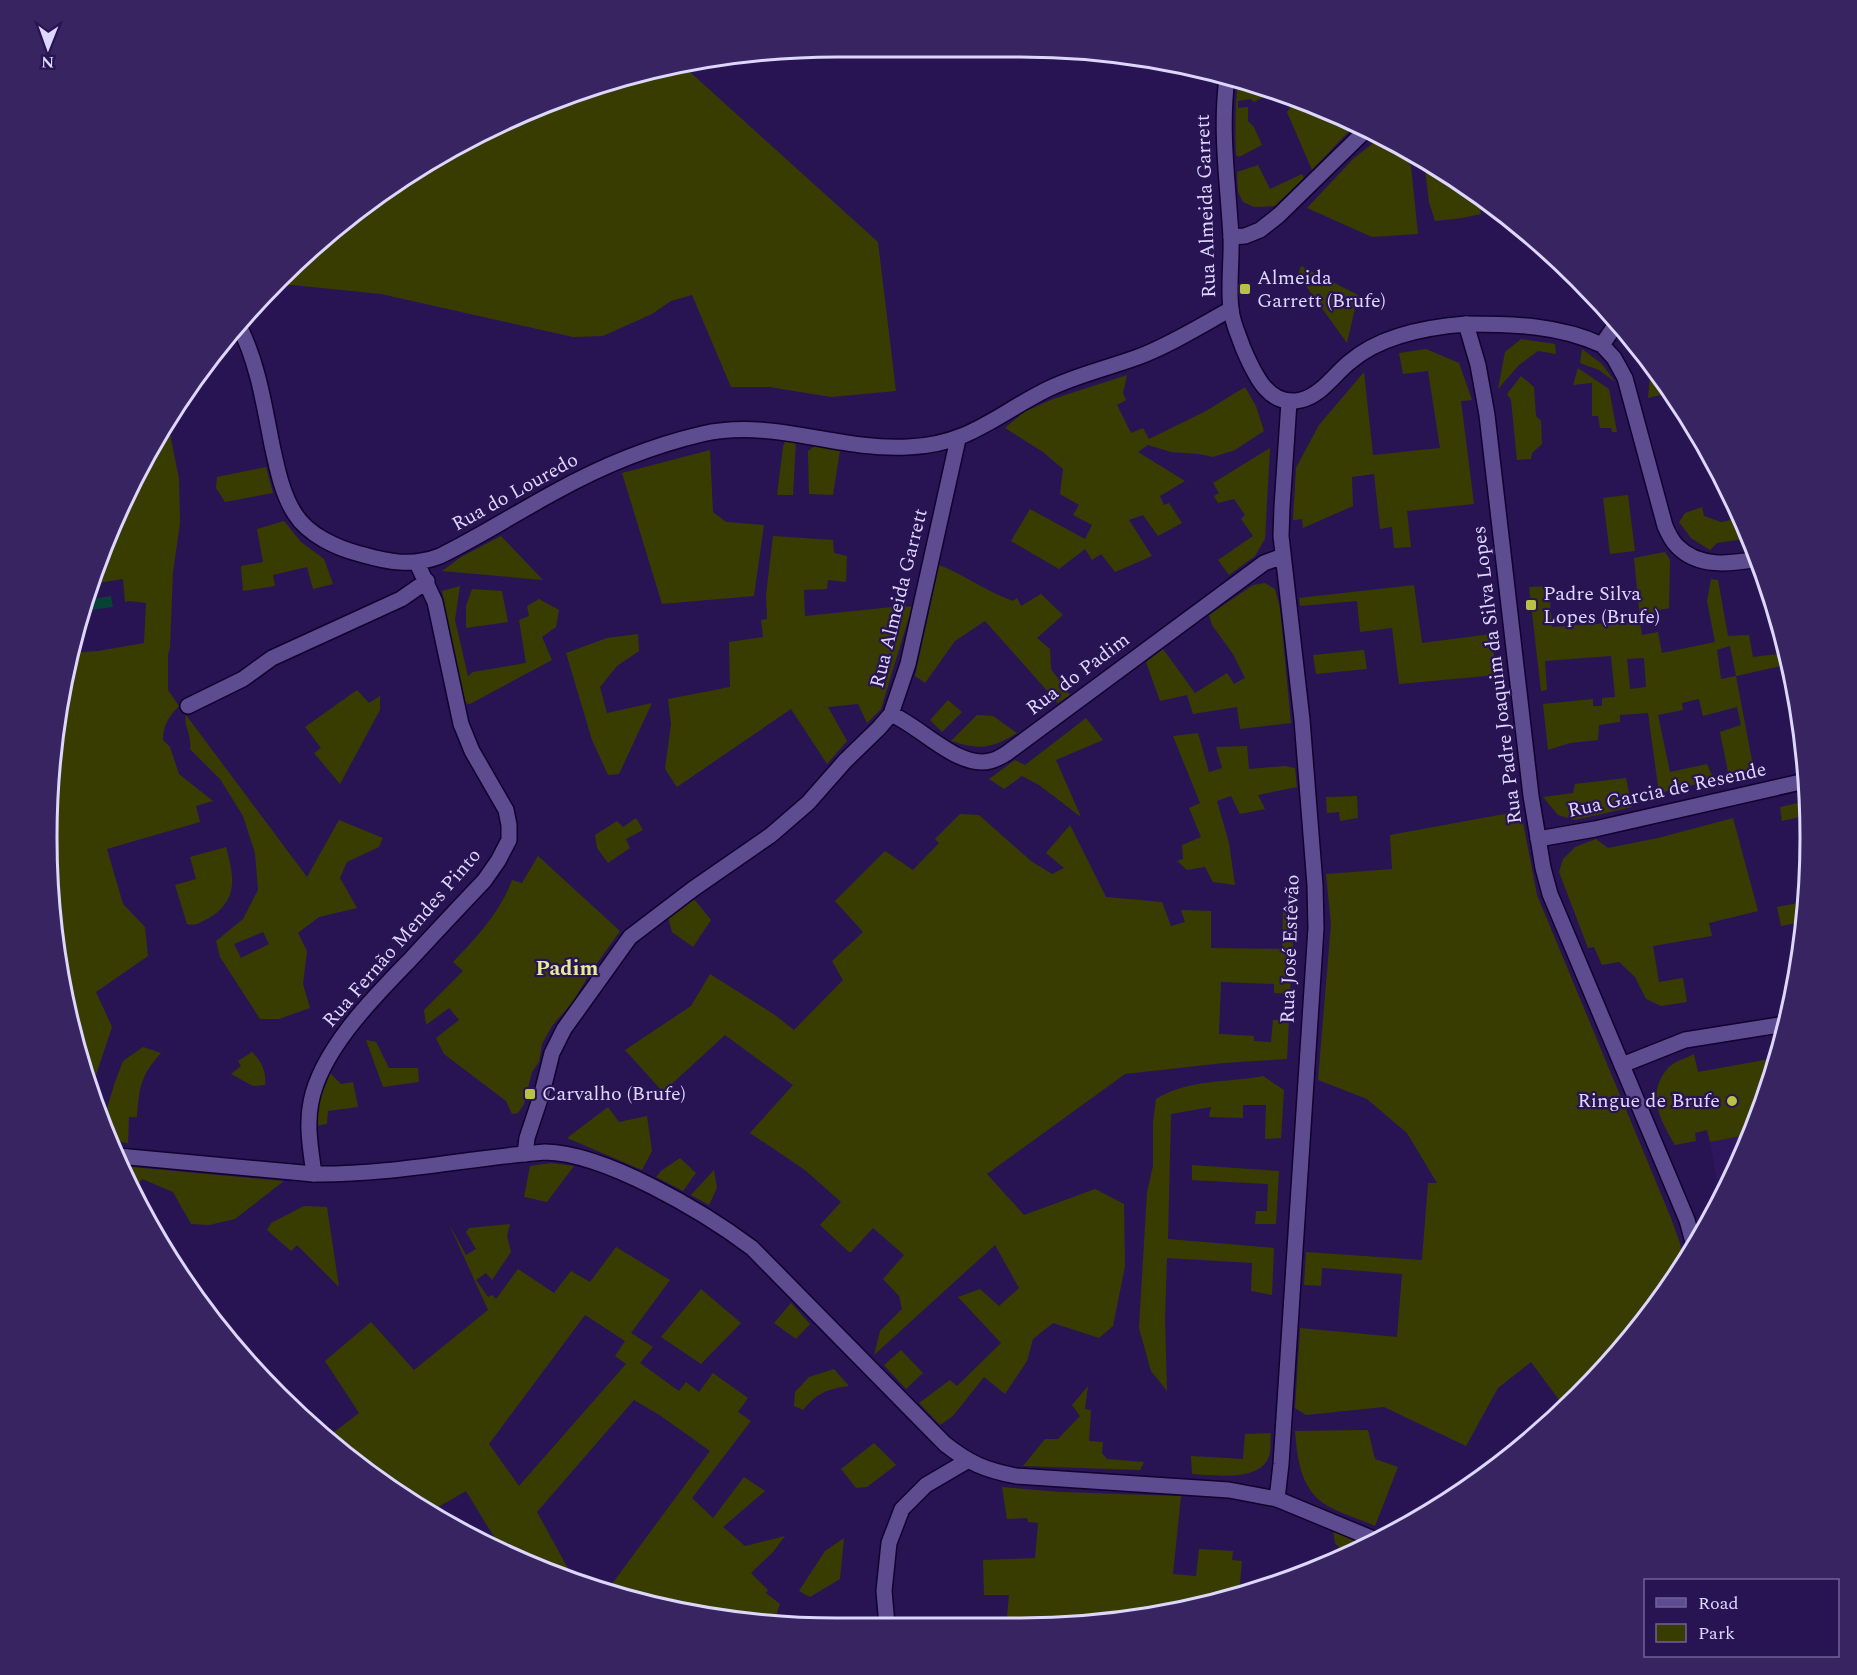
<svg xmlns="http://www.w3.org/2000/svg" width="1857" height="1675" font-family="Spectral,serif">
<rect width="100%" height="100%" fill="#291453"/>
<path fill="#2f175e" d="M1752,1134L1750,1140L1720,1197L1710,1142Z"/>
<path fill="#393c00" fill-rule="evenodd" d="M680,63L878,242L896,391L831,397L769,387H731L692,295L671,301L652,314L603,336L573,337L381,294L282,284L356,210L488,128Z
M1238,81L1262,88L1265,96L1254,102L1251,99L1238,101V108L1248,107V121L1254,127L1262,145L1239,157L1236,155C1235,130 1235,106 1238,81Z
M1297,99C1312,104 1346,112 1352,128L1312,170L1287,112Z
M1380,138L1393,145L1411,166L1418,234L1372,237L1307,208L1354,158Z
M1424,161L1459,180L1478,195L1481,214L1462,218L1435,221L1429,202Z
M1258,165L1270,189L1302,174L1304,178L1275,206L1254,207L1243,202L1238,192L1237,172Z
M1301,266L1358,295L1347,343L1298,275Z
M1521,339L1555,344L1556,354L1538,351L1519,365L1498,389L1505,352Z
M1426,349L1459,363L1472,400L1461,401L1474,504L1407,511L1411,547L1394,548L1392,527L1380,529L1374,474L1352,477L1353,506L1303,528L1302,519L1293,520L1296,468L1319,425L1364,372L1373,455L1440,448L1428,371L1403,374L1399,353Z
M1582,349L1602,364L1615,382L1599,370L1580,363Z
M1578,368L1609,389L1617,432H1612L1611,428H1600L1598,416H1592V383L1573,385Z
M1127,375L1123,393L1126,400L1117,405L1131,433L1143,428L1149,439L1206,411L1245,387L1256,406L1264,431L1235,450L1213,457L1199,454L1171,452L1148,445L1138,452L1185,481L1160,496L1164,505L1169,503L1182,523L1158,536L1143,515L1129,520L1152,556L1115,572L1101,554L1092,560L1085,549L1059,569L1011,541L1030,509L1085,539L1092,525L1073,515L1079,505L1060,494L1063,469L1043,452L1005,428L1024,412L1053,399Z
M1521,376L1534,387L1536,416L1541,421L1542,444L1532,453L1531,459L1517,460L1511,400L1507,394Z
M1650,378H1661L1673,392L1648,398Z
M168,424L179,479L180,523L173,572L170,647L168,655V690L179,706C169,716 163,725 163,740L170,747L179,774L213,801L196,806L200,822L107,849L123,904L145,927L148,956L96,992L112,1027L93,1084L81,1049L82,1044L80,1045L62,992L47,837L71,653L98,651L144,643L146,603L129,601L125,602L123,579L92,584L128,487Z
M786,438L796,440L793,495H777L783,447Z
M816,445L840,450L833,495L809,494L808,451Z
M1270,448L1265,539L1255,556L1229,575L1218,560L1253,536L1241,519L1245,515L1234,499L1218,503L1214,496L1219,493L1213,483Z
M710,450L713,512L726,522L764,525L754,596L662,604L622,473Z
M266,467L273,493L225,502L216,488L217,477Z
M1628,495L1635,551L1610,554L1603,498Z
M1702,507L1704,516L1721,522L1741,518L1751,538L1717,543L1710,550L1691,538L1679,522L1685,513Z
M284,521L301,542L324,559L333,584L313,589L307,567L273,575L275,586L243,591L241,566L263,562L257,529Z
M501,536L543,580L442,571L461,557Z
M773,536L833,540L834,553L847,556L846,582L828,580L827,589L804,590L805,616L902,606L912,607L881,709L867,723L858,704L828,707L847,741L827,764L791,709L677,787L665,769L671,724L668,699L730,687L729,642L763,637L761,620L767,619L766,595Z
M1665,552L1670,560L1669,608L1654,611L1655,616L1640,618L1634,558Z
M939,565C965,575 987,592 1013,601L1017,598L1021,606L1041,594L1063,615L1037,638L1050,649L1051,669L1070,695L1058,703L985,621L955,641L925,683L915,676Z
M1711,579L1718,580L1728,636L1749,635L1753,657L1786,653L1790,664L1736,676L1754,771L1729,777L1720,732L1741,725L1737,707L1703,716L1699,699L1682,703L1683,710L1658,715L1670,772L1707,764L1714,780L1659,793L1648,713L1620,715V722L1599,725L1598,740L1570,743L1548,750L1543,704L1593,699V706H1602V698L1615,697L1611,656L1545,661L1547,690L1541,691L1529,587L1549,586L1552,627L1610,623H1640L1642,635L1658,632L1662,653L1715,642L1707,601ZM1730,646L1736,676L1721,679L1717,650ZM1644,658L1646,687L1630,689L1627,659Z
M1265,583L1275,589L1280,608L1291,723L1240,729L1237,707L1193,714L1187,695L1160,701L1146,662L1163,649L1195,693L1227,673L1234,684L1245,678L1233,654L1212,625L1209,615L1253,585Z
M1414,585L1422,643L1491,634L1497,675L1399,684L1392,628L1360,632L1357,601L1300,606L1299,598Z
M460,586L455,620L468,676L473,672L526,663L519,620L529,616L527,606L539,599L559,610L556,627L542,637L552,660L470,704L462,703L442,591Z
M472,589L502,591L508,622L466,628V606Z
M638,634L639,651L617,666L600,687L607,713L652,703L619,774L608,775L592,740L566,653L607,638Z
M1364,650L1367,669L1316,674L1313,655Z
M357,690L369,703L380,696V710L340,784L314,753L321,748L305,727Z
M948,700L962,712L942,732L930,720Z
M186,715L307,877L339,820L383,838L379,847L347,862L340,878L357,908L319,917L298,933L307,951L303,984L310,1008L279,1019H260L220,957L216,941L243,919L258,890L255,853L243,816L220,779L190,749C192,734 183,725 186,715ZM263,932L269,944L241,958L234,944Z
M977,715L993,716L1017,733C991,749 980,750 951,741Z
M1086,718L1103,740L1056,760L1081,817L1039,785L1022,776L1004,789L989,779L1015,760L1025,765Z
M1198,733L1209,772L1222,768L1216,747L1247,746L1249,769L1285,766L1295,768L1297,787L1258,795L1265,809L1240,814L1231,796L1217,801L1229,843L1235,885L1213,882L1205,867L1187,870L1177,861L1183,859L1182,845L1201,837L1189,808L1200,803L1173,736Z
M1626,778L1632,807L1575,820L1558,815L1543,797L1573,793L1575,784Z
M1357,796L1358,818L1340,821L1339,812L1327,813L1326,797Z
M1807,801L1810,837V843L1804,816L1782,821L1780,807Z
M1515,812L1522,817L1537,895L1671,1218C1678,1240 1689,1255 1677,1277L1579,1397L1565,1408L1531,1362L1498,1388L1466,1446L1384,1407L1306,1415L1295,1408L1300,1328L1397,1337L1402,1274L1322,1268L1321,1286L1304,1285L1306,1252L1422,1260L1428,1183H1437L1407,1133L1367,1099L1318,1080L1331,924L1326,874L1392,869L1390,835Z
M960,814L979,815L1031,861L1052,874L1064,868L1046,853L1070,825L1106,897L1162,902L1171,926L1185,922L1181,910L1211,911V948L1282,949L1283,911L1294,923L1290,994L1274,993V984L1221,982L1219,1034L1254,1036V1041L1271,1042L1273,1020H1289L1287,1059L1224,1063L1125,1074L987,1174L1024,1215L1095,1189L1124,1204L1125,1266L1113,1326L1099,1338L1053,1323L1033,1339L1027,1361L1005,1394L984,1377L953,1416L940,1425L919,1403L950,1380L957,1386L1001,1343L958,1297L980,1289L999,1306L1019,1288L995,1245L874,1355L880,1331L902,1309L899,1296L883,1279L904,1255L873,1228L851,1252H849L820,1225L841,1202L805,1170L750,1133L793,1085L725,1035L663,1092L625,1050L691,1006L710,974L775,1015L794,1030L843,980L832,961L863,932L835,901L885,851L913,870L939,843L935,839Z
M636,818L643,830L626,839L630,848L608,863L597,848L595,835L617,821L623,827Z
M1733,818L1758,911L1709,923L1712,936L1653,946L1659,982L1683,978L1687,1002L1661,1006L1646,999L1635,977L1619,962L1602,965L1594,947L1588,948L1559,872L1563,859L1575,847L1596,839L1608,848L1658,838Z
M226,847C234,876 239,900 209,918C201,922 197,926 187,924L175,885L196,879L190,857Z
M538,856L620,931L590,973L572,1003L552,1026L542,1044L539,1062L532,1072L524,1104L518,1113L512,1114L506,1101L444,1054L436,1038L459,1020L449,1008L426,1025L424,1010L463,971L453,962C476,938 501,911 512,880L522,883Z
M1807,874L1802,922L1781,926L1777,907L1798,903L1804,877Z
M694,899L711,920L693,947L672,932L668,917Z
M366,1040L376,1042L389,1068H418L419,1082L383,1087Z
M143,1047L161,1053C141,1075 139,1087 137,1117H129L128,1143L112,1141L104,1118L115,1082L123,1061Z
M252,1052C261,1061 267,1072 265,1085L253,1086L231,1074L241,1066L238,1061Z
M1694,1054L1698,1072L1775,1058L1752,1134L1710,1142L1707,1130L1695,1133L1696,1141L1675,1145C1660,1120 1645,1093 1669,1067C1675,1061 1687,1058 1694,1054Z
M330,1073L341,1084L353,1082L358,1107L328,1111L327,1124L316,1126L317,1106Z
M1263,1076L1284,1090L1281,1138L1265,1139L1266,1105H1243V1118L1209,1117L1211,1107L1171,1114L1168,1239L1274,1248L1272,1295L1251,1291L1252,1263L1167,1258L1165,1319L1167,1391L1151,1371L1139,1328L1147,1192L1153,1166V1122L1156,1099C1188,1079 1226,1083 1263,1076Z
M608,1107L619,1122L647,1116L652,1151L642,1170L567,1138Z
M680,1158L696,1173L683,1191L656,1177L661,1171Z
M551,1163L574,1166L547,1202L524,1197L530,1166Z
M1192,1165L1279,1171L1276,1224H1255L1256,1211H1267L1268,1184L1192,1180Z
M121,1166L284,1181L235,1219L209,1225L191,1224L173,1192L142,1179L132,1193Z
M714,1170L717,1188L709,1205L691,1195Z
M304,1206L327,1207L339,1287L297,1245L291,1251L267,1230L271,1223Z
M449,1224L466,1255L476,1249L466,1232L469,1228L510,1224L507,1236L511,1252L492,1280L486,1273L476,1280L488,1297L492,1295L496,1299L518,1269L554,1293L571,1271L590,1282L616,1247L670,1280L631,1333L653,1347L640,1363L679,1391L686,1382L699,1392L713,1373L748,1398L738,1412L751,1421L692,1498L713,1518L744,1477L765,1491L723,1527L745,1546L785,1536L773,1552L751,1573L768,1590L766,1593L780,1604L774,1621L776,1623L758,1622L737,1618L735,1622L606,1592L710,1451L661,1416L634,1400L537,1512L576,1583L502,1550L466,1491L428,1513L325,1439L359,1413L325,1361L371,1322L414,1370L488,1310ZM585,1315L625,1341L615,1356L626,1364L519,1486L489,1444Z
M701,1289L741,1323L701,1364L661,1337Z
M791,1303L810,1324L796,1339L774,1323Z
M901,1350L923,1373L906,1389L884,1365Z
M834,1369L849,1386C827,1389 817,1393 803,1410L794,1406L795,1392L809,1377Z
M1088,1386L1085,1409L1091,1410L1089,1441L1103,1442L1102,1453L1107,1459L1144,1462L1140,1470L1023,1466L1045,1439H1058L1080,1416L1072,1405Z
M1368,1430L1375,1459L1398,1467L1375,1526C1360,1519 1336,1512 1323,1503C1300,1487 1297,1456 1295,1431Z
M1271,1433C1270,1439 1271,1446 1270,1452C1265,1483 1215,1475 1192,1474L1191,1456L1243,1459L1245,1434Z
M874,1443L896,1465L867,1487L856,1488L841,1469Z
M1002,1487L1060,1492L1181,1496L1173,1574L1196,1576L1199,1549L1233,1551L1232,1560L1242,1561L1239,1594L1174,1613L1020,1628H1006L1009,1595H984L983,1560L1035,1558L1038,1523L1028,1522L1027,1518L1007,1519Z
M1333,1530L1366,1545L1346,1555L1335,1543Z
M844,1538L840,1579L810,1597L799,1591L825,1551Z"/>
<path fill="#064335" d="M111,596L113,607L82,611L86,600Z"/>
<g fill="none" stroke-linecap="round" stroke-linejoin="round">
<g stroke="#12012e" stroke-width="18">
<path id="minor" d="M1231,237L1245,236L1260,230L1279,215L1366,130
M1466,324C1513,324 1559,325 1602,345L1616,324
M239,326C258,363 264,405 272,445C277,468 282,494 295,514C308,535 337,548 360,554C388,562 412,567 440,556C479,537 516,513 555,492C600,467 651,446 702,434C774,418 837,451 908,447C969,445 997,414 1048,389C1077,375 1108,368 1138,357C1170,345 1200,326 1231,309
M1602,345L1614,358L1625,378L1665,526C1668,533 1672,541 1677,546C1698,568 1730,564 1758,559
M188,706L243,679L272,658L401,599L427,581
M891,714C920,726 958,769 990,761C996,760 1002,756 1007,753L1264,563L1283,556
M1538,839L1595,829L1805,781
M1622,1065L1685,1040L1785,1024
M525,1154L527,1138L542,1093L552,1053L564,1029L630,937L693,889L771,835L808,803L845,761L879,728L891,714L908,664L958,439
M314,1174C311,1151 306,1126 311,1102C321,1050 373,998 409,961C434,934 459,907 484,881L498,861L509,840V825L506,810L472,751L461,724L435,602L417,563
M1277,1499L1281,1464L1316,928L1315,885L1302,720L1281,536L1282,507L1289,402
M887,1625L884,1591L889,1543L902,1509L926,1485L967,1461"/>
</g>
<g stroke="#12012e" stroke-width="18">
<path id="tertiary" d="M1227,78C1220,131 1228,183 1231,237C1232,259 1228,288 1231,309C1232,322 1239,336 1243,348C1254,373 1268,408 1301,400C1322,395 1335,373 1351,361C1382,335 1427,327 1466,324L1478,365L1487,415L1531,796L1543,868L1550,894L1687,1220L1694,1246
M118,1156L314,1174C392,1175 467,1158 545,1152C605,1153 704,1212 752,1248L945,1444C969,1463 985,1470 1016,1476L1229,1490L1277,1499L1376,1540"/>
</g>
<use href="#minor" stroke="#5d4c90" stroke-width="15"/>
<use href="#tertiary" stroke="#5d4c90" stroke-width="15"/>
</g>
<g fill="#b9c146" stroke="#291453" stroke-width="2">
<rect x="1239" y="283" width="12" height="12" rx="3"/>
<rect x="1525" y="599" width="12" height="12" rx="3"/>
<rect x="524" y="1088" width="12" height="12" rx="3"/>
<circle cx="1732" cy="1101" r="6"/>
</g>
<g text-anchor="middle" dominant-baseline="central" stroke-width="4.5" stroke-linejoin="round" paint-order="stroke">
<g font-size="20" fill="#ddd7fe" stroke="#291453">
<text transform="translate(1206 206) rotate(-92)">Rua Almeida Garrett</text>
<text transform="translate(515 492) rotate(-29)">Rua do Louredo</text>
<text transform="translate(899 598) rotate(-76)">Rua Almeida Garrett</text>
<text transform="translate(1078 674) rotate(-37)">Rua do Padim</text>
<text transform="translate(1497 675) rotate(-97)">Rua Padre Joaquim da Silva Lopes</text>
<text transform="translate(1667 790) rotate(-12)">Rua Garcia de Resende</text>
<text transform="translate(402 938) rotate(-49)">Rua Fernão Mendes Pinto</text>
<text transform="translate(1290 949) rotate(-88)">Rua José Estêvão</text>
</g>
<g font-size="20" fill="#ddd7fe" stroke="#291453" text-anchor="start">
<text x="1257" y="278">Almeida<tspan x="1257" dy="23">Garrett (Brufe)</tspan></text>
<text x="1543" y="594">Padre Silva<tspan x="1543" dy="23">Lopes (Brufe)</tspan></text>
<text x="542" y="1094">Carvalho (Brufe)</text>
<text x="1720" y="1101" text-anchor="end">Ringue de Brufe</text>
</g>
<g font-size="21" font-weight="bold" fill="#e3ea9c" stroke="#291453">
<text x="567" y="969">Padim</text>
</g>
</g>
<path d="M0 0H1857V1675H0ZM837 57H1020A780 780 0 0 1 1800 837V838A780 780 0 0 1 1020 1618H837A780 780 0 0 1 57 838V837A780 780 0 0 1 837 57Z" fill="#372461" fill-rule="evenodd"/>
<path fill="none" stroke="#ddd7fe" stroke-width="3" d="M837 57H1020A780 780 0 0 1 1800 837V838A780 780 0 0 1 1020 1618H837A780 780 0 0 1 57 838V837A780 780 0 0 1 837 57Z"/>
<rect x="1644" y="1579" width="195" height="78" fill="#291453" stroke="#716297" stroke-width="1.5"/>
<rect x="1656" y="1598" width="30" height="9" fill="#5d4c90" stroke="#716297" stroke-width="1.5"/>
<text x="1698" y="1609" font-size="18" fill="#ddd7fe">Road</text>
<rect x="1656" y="1624" width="30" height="18" fill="#393c00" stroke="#716297" stroke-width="1.5"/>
<text x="1698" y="1639" font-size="18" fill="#ddd7fe">Park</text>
<g transform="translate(48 48) rotate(181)" stroke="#291453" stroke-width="4.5" paint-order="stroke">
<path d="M0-4.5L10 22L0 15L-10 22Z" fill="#ddd7fe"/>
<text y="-9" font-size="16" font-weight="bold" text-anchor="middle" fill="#ddd7fe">N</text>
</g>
</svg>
